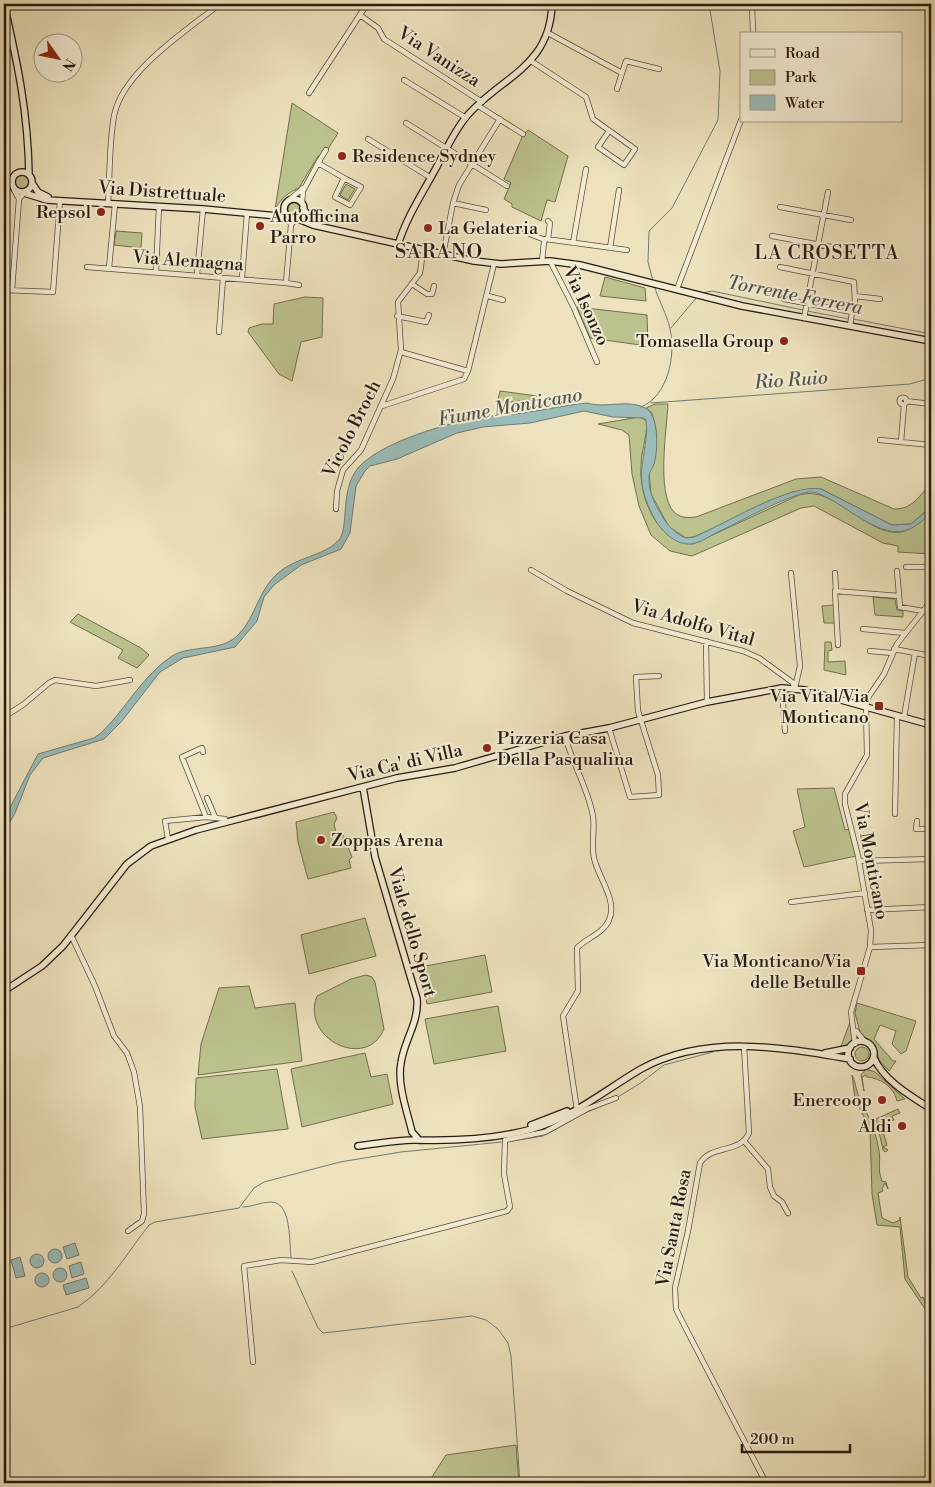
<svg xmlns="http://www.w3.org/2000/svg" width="935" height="1487" font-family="'Libre Bodoni',serif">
<rect width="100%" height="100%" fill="#ede2bd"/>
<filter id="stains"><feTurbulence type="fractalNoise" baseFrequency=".004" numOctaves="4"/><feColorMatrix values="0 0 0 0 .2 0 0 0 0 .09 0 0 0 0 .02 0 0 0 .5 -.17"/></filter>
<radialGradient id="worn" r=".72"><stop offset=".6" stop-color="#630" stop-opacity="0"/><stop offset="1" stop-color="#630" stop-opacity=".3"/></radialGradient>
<path fill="#bcc28e" stroke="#726e4e" d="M292,103L338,133L323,157L318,156L299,188C288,192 281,199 275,209Z
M528,130L568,156L555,202L547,200L541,221L512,207V204L504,199L511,183L504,179L523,135Z
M15 182a7 7 0 1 1 14 0a7 7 0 1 1-14 0Z
M346,184L355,189L348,200L340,195Z
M288 209a6 6 0 1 1 12 0a6 6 0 1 1-12 0Z
M116,231L142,233L141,248L114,245Z
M605,277L645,288L646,301L600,296Z
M305,297L323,298L322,337L301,342L292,381L279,374L248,332L249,328L262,324H273L274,304Z
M577,307L647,315L648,346L590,338Z
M500,391L537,396L535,399L497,404Z
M655,404H668C667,427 656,494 674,512C680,518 688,518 696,517L796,479L821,477L894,509C914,509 918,496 931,484V507L911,524L892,525L821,489L792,492L694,537L686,538L669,527L651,494L649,471L654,464L656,430L652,413L646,408Z
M639,417L647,421C647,438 641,451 641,466C639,498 657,542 693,544L799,495C836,484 867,538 902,532C913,529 922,520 931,513V554L898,552V546L883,543L814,506L801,508L692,556L670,551L651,535L639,506L632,474L629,435L622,430L598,424Z
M873,597L895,599L897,610L903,611V617L875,615Z
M834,605L836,623H824L822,606Z
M78,614L141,648L149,655L137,668L118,658L123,650L70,622Z
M825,642H831L832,650L828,651V662L845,661L846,675L824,670Z
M834,788L845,830L849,829L856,856L804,867L793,831L805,827L797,789Z
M334,812L337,818L334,824L336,833L342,832L352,857L349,860L351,868L308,879L298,842L296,822Z
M365,918L376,956L309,974L301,935Z
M485,955L492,992L427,1004L420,967Z
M366,975L372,977L375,982L384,1029C367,1071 300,1039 317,996L351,979Z
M249,986L255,1008L295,1003L302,1061L198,1075L201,1044L219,988Z
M857,1003L916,1021L906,1051L901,1054L892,1044L896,1031L880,1025L874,1039L893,1061H896L889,1071L879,1060L875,1047L860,1032L855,1013Z
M498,1006L506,1051L434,1064L425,1019Z
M850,1022L853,1041L850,1045L840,1049Z
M855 1054a7 7 0 1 1 14 0a7 7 0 1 1-14 0Z
M365,1053L371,1077L387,1074L393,1104L302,1127L291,1069Z
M277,1069L288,1129L202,1139L195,1107L196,1078Z
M866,1069L875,1072L905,1099L897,1101C894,1086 879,1078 867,1077L866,1075L862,1077L864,1091L861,1075Z
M852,1075C855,1080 856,1090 859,1097C868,1115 876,1130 879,1151C881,1162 877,1169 882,1181L886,1182L888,1189L885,1183L882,1189L883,1191L878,1193L882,1218L893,1223L900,1220V1217L908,1277L921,1298L923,1297L931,1312V1318L905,1279L900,1227L877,1225L872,1194L870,1129L855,1099Z
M898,1109L900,1113L892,1116L894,1120L881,1125L887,1145L883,1147L888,1150L885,1152L883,1150L876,1119Z
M516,1445L519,1483H428L446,1455Z"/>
<path fill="#9bbcb8" stroke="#6d7b74" d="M587,403C606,409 629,398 647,409C659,417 658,452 654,464C652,470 649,471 649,478C649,492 654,503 661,514C667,525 674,533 686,538L694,537C725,524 790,483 821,489L892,525L911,524L931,507V513C924,519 918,525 910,529C886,540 855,514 835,502C827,498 819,492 810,492C792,493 735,524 716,533C708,537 700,543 691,544C677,545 665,534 657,523C650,511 644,498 642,484C639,462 649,443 646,420L644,418L613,417L584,411L530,423L483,427L457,433L397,459L370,466L365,471L356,486L350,533L341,549L301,565L274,585L264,597L257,621L235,647L183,658L160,672L121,722L104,739L43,758L30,775L15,813L4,832V819L38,754L94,738L101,733C126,709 142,676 172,656C192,644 222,653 239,634C256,616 258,591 277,574C295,557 325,556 339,540C349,528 340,489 358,468C379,444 436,427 467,420C485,415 505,416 523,413C544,410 565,405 587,403Z
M75,1243L79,1255L67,1259L63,1247Z
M48 1256a7 7 0 1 1 14 0a7 7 0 1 1-14 0Z
M30 1261a7 7 0 1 1 14 0a7 7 0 1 1-14 0Z
M20,1257L25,1276L16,1278L11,1260Z
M81,1262L84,1274L72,1278L69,1266Z
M53 1275a7 7 0 1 1 14 0a7 7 0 1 1-14 0Z
M35 1280a7 7 0 1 1 14 0a7 7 0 1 1-14 0Z
M86,1278L89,1288L66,1295L63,1285Z"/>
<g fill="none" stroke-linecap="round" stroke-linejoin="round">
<path stroke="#6d7b74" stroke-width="1" d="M653,281L648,262L649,231L672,208L718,120L720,71L709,4
M702,293L712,291L803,310
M807,311L849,319
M853,319L931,334
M671,328L697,297
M651,403L910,384L931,378
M641,407C668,396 676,356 670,329C667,314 658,300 654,285
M618,1097L642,1082L664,1065L713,1052
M580,1115L597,1108
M506,1142L543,1136L572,1120
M243,1207C252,1207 261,1202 271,1202C292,1202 289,1243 291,1258
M292,1271L318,1328L323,1333L472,1316L486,1320L498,1329L508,1343L511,1356L520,1483
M4,1329L78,1307C108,1287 127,1253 149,1225L155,1222L239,1208L254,1188L264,1182L340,1162L401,1152L502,1142"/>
<g stroke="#5a4c3a" stroke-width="6">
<path id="street" d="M752,4L753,34
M360,15L378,28L384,39L482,102
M548,33L622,73L617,89
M531,61L586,97L593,119L635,149L624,165L598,147L609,131
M622,73L626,61L659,69
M404,80L466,118
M309,93L367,4
M480,107L523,134
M406,123L507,186
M368,139L431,178
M318,163L326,150
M344,178L361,187L350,205L335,197Z
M14,190L19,199L24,193
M289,200L303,188
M108,203C110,175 109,144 114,116C122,72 187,30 220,4
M302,203L303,191L318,163L344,178
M453,203L486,210
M780,207L851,220
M288,217L291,225L296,218
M291,225L286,283L299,285
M525,232L545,240
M772,236L848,250
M548,239L550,223L548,221
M573,243L586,169
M610,248L619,190
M443,255L453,203L459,185L500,119
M542,261L544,242L546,239L627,250
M550,261L574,308L597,362
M87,267L286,283
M780,267L854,282L855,304L852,312L784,299
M109,268L115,204
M156,272L159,206
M197,275L203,209
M242,278L247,213
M412,284L427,294H432L434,286
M677,289L741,120
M4,290L53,292L60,200
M12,290L19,199
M488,296L503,300
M855,296L880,299
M397,316L426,322L429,315
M804,318L828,192
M850,326L852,312
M219,332L223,278
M401,352L468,371
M899.5 401a3.5 3.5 0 1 1 7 0a3.5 3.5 0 1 1-7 0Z
M906,401L931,404
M382,406L464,379L468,371L494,264
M880,440L931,445
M901,442L904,405
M336,509L337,491L343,470L361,450L393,379L401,350L398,302L420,273L423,251
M906,567H931
M531,570L567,591L633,623L743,651L759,658L792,682L795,688
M897,571L900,607L923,611
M791,573L800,666L795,688
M835,573L836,591
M863,629L905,633
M706,641L707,702
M838,645L835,591L899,596
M894,649L915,653
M870,651L892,653
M782,688L785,731
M4,717L24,704L49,683L55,680L96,686L130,680
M904,717L915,653L931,656
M609,728L630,797L659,795L658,775L638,711L636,677L659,676
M565,736C572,763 588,788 593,816C595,830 591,844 594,858C598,877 618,901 609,920C603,934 586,938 577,948L578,991L563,1016L577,1110
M203,752L202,748L182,757L206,817
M930,780L928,775V724L931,704
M207,798L215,817
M895,814L897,715
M917,821L916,829H931
M168,839L165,821L206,817L225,819L226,822
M859,861L931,859
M791,902L865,893
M867,910L931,907
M71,935L95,986L114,1036L127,1053L134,1072L140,1107L144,1214L142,1221L128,1231
M870,947L931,945
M856,1031L865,1042
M855,1044L851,1012L870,947L871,930L858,856L845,804V794L867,755L866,706L869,696L884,674L897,644L931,601
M744,1046L749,1133C740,1154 712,1144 700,1163L688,1231L675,1288L676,1309L682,1321L766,1483
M745,1142L768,1169L770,1187L774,1196L782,1202L788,1213
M253,1362L244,1266L281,1260L312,1262L507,1211L510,1207L504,1174L505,1140L545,1132L587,1109L616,1098
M4,1478L14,1483"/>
</g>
<g stroke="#291a0e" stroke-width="8">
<path id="secondary" d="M4,4C18,65 28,113 29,175
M12 182a10 10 0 1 1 20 0a10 10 0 1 1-20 0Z
M32,183L38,192L48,197
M4,187L12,180
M24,193L47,200L203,209L288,217
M284 209a10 10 0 1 1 20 0a10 10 0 1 1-20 0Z
M303,208L310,218L319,224
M296,218L313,225L474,261L501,264L550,261L580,265L742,306L931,341
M398,245C406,218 422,194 435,170C445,152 453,133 466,117C501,76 550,68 552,4
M363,787L375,857L417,999C419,1023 404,1040 401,1063C397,1084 407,1111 412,1132L419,1140
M4,991L42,966L63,946L127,864L151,846L196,830L397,778L455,768L565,736L609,728L707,702L782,688L805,690L931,725
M848 1054a13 13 0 1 1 26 0a13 13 0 1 1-26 0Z
M825,1053L850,1048
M874,1058C884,1081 911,1096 931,1109
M531,1125L567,1111
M358,1146C377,1144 399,1139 418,1140C455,1141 496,1139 532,1129C572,1118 605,1090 641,1069C705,1034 781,1047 850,1059"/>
</g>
<use href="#street" stroke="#f3ecd4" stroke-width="4.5"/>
<use href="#secondary" stroke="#f3ecd4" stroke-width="5.5"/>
</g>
<g fill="#8f2418" stroke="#f3ecd4" stroke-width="2">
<circle cx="342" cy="156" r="5"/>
<circle cx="101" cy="212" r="5"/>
<circle cx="260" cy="226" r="5"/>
<circle cx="428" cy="228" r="5"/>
<circle cx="784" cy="341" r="5"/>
<rect x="874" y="701" width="10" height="10" rx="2.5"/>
<circle cx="487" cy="748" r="5"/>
<circle cx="321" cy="840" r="5"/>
<rect x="856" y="966" width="10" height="10" rx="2.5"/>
<circle cx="882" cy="1100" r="5"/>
<circle cx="902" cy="1126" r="5"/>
</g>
<g text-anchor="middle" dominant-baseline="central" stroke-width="4" stroke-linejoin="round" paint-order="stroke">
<g font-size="18" fill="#291a0e" stroke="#f3ecd4">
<text transform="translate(439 57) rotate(33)">Via Vanizza</text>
<text transform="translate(162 192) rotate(4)">Via Distrettuale</text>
<text transform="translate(188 261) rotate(4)">Via Alemagna</text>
<text transform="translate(586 306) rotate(65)">Via Isonzo</text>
<text transform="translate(352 429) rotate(-63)">Vicolo Broch</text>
<text transform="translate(693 623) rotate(16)">Via Adolfo Vital</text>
<text transform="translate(405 763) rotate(-13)">Via Ca' di Villa</text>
<text transform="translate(871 861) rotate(79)">Via Monticano</text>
<text transform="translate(412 932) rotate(74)">Viale dello Sport</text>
<text transform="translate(674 1228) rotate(-79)">Via Santa Rosa</text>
</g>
<g font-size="18" fill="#291a0e" stroke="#f3ecd4" text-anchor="end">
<text x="352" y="156" text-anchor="start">Residence Sydney</text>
<text x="91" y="212">Repsol</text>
<text x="270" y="216" text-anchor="start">Autofficina<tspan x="270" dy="21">Parro</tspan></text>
<text x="438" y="228" text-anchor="start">La Gelateria</text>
<text x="774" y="341">Tomasella Group</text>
<text x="869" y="696">Via Vital/Via<tspan x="869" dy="21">Monticano</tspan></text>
<text x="497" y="738" text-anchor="start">Pizzeria Casa<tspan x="497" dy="21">Della Pasqualina</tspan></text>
<text x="331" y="840" text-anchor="start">Zoppas Arena</text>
<text x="851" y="961">Via Monticano/Via<tspan x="851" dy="21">delle Betulle</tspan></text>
<text x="872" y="1100">Enercoop</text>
<text x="892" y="1126">Aldi</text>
</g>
<g font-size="19" letter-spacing="1" fill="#291a0e" stroke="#f3ecd4">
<text x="827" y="253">LA CROSETTA</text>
</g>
<g font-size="19" font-style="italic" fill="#51534a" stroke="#f3ecd4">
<text transform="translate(795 295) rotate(11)">Torrente Ferrera</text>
<text transform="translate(791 380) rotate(-4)">Rio Ruio</text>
<text transform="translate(510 407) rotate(-10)">Fiume Monticano</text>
</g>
<g font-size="20" letter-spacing="1" fill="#291a0e" stroke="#f3ecd4">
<text x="439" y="252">SARANO</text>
</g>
</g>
<rect width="935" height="1487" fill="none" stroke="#ede2bd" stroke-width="20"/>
<rect x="5" y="5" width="925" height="1477" fill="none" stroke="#291a0e" stroke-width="2.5"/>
<rect x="10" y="10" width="915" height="1467" fill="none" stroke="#291a0e"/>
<rect x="740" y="32" width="162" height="90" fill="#f3ecd4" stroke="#a29885"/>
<rect x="750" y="49" width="25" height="8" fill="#f3ecd4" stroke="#a29885"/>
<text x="785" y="58" font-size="15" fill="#291a0e">Road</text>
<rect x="750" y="70" width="25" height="15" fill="#bcc28e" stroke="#a29885"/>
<text x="785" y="82" font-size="15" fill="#291a0e">Park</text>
<rect x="750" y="95" width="25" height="15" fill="#9bbcb8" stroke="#a29885"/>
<text x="785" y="108" font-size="15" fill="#291a0e">Water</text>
<g transform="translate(58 58) rotate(123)"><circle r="24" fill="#f3ecd4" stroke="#a29885"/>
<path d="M0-4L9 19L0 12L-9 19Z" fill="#8f2418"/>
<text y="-8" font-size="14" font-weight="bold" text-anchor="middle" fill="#291a0e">N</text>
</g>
<path d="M742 1444v8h108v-8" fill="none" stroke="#291a0e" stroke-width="2.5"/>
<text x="750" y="1444" font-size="15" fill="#291a0e" stroke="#f3ecd4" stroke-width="4" paint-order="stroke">200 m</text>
<rect width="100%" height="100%" filter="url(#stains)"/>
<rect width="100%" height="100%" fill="url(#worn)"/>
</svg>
